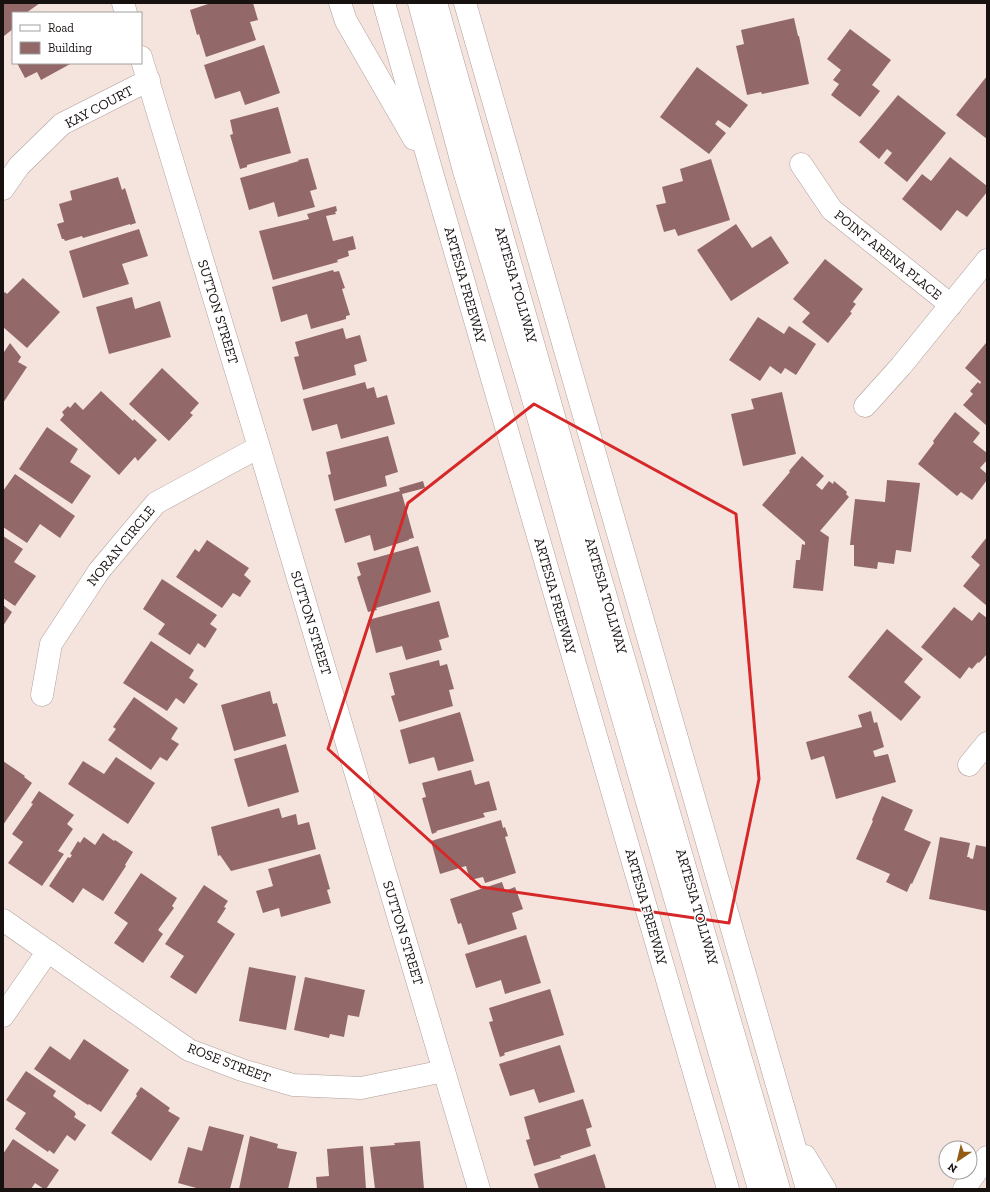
<svg xmlns="http://www.w3.org/2000/svg" width="990" height="1192" font-family="'Zilla Slab',serif">
<rect width="100%" height="100%" fill="#f5e4de"/>
<path fill="#926968" d="M3,3H40L26,13H13V29L4,36L3,35Z
M211,3H253L258,20L250,22L256,40L206,57L199,34L197,35L190,10Z
M794,18L798,36H799L809,84L762,94L761,92L747,95L736,46L744,44L741,30Z
M850,29L891,60L872,85L880,91L860,117L831,95L839,84L833,80L841,70L827,59Z
M264,45L280,93L245,105L240,91L215,99L204,65Z
M17,63H72L41,80L37,72L25,78Z
M697,67L748,105L730,128L718,120L715,124L726,133L709,154L660,117Z
M987,76V139L956,115Z
M898,95L946,133L907,182L884,163L892,153L887,149L879,159L859,142L871,128Z
M278,107L291,153L247,165V167L240,169L230,135L233,134L230,120Z
M950,157L987,186V192L967,217L957,210L941,231L902,199L922,174L931,181Z
M308,158L317,189L310,191L315,207L278,217L274,202L249,210L240,178L299,161L298,160Z
M711,159L730,220L678,236L675,229L664,232L656,205L666,203L662,187L683,181L680,169Z
M118,177L122,190L125,188L136,223L130,225V224L83,238L82,236L65,241L64,239H62L57,224L64,222L59,204L72,200L70,191Z
M336,206L337,211L335,212L336,214L326,216L333,241L353,236L356,249L348,251L349,256L337,260L338,262L273,280L259,231L309,219L307,214Z
M736,224L752,248L771,236L789,263L731,301L697,250Z
M139,229L148,256L122,264L129,284L83,298L69,251Z
M825,259L863,289L853,302L856,304L850,312L852,313L828,343L802,322L810,313L793,299Z
M333,270L334,272L339,271L345,288L342,289L350,315L346,316V319L311,329L307,314L281,322L272,287Z
M23,278L60,312L27,348L3,327V294L5,292L7,294Z
M132,297L135,309L160,301L171,337L109,354L96,307Z
M758,317L784,334L789,326L816,344L796,375L785,368L781,374L770,366L760,381L729,360Z
M343,328L346,339L360,335L367,361L354,365L356,375L303,390L294,357L299,356L295,342Z
M10,343L21,357L18,362L27,367L3,403V352H4Z
M986,343L987,344V426L963,405L973,394L970,391L978,382L980,384L981,382L965,368Z
M162,368L199,403L190,413L193,415L169,441L129,404Z
M365,382L367,389L374,387L377,398L387,395L395,424L341,439L337,424L312,431L303,399Z
M101,391L133,421L134,419L157,440L138,461L135,457L119,475L60,420L64,415L62,412L68,406L70,408L75,402L83,410Z
M782,392L796,454L743,466L731,414L754,409L751,399Z
M955,412L980,433L973,442L987,453V460L980,468L987,474V480L972,500L961,492L957,496L918,464L934,443L933,441Z
M47,427L78,449L70,462L91,476L72,504L19,469Z
M388,436L398,472L385,476L387,486L334,501L328,475L331,474L326,452Z
M802,456L824,476L816,485L822,490L829,481L833,484L834,481L847,492L846,494L849,497L820,531L829,537L823,591L793,588L796,560H800L802,544L805,545V542L762,505L790,472L789,471Z
M15,474L75,516L60,538L40,524L27,543L3,527V491Z
M887,480L920,483L911,552L896,550L894,564L878,562L877,569L854,566V545H850L855,499L885,502Z
M423,481L425,488L402,494L414,538L409,539V540L374,551L370,535L345,543L335,509L400,491L399,488Z
M3,536L23,549L14,562L36,576L15,606L3,598Z
M987,537V606L963,586L980,565L971,557Z
M207,540L249,568L244,575L251,581L240,597L233,593L222,608L176,577L195,549L199,552Z
M418,546L431,592L376,608L377,610L368,612L357,577L361,575L357,563Z
M162,579L217,615L210,624L217,629L205,648L198,643L190,655L158,634L165,624L143,609Z
M439,601L449,637L439,640L442,650L406,660L402,646L376,653L368,620Z
M3,605L12,612L3,626Z
M954,607L972,621L979,612L987,618V654L979,663L978,662L972,669L969,667L960,679L921,647Z
M887,629L923,659L904,682L921,697L901,721L848,677Z
M151,641L194,670L189,678L198,684L184,704L176,698L167,711L123,683Z
M439,660L440,666L447,664L454,689L449,690L453,706L399,722L391,696L395,695L389,673Z
M270,691L273,704L277,703L286,736L234,751L221,705Z
M134,697L178,728L171,739L179,744L167,761L160,757L151,770L108,740L116,729L113,727Z
M871,711L874,723L877,722L884,747L873,751L875,757L888,754L896,782L836,799L824,756L811,760L806,742L862,727L858,715Z
M460,712L474,761L438,771L434,757L409,764L400,730Z
M286,744L299,792L248,807L234,759Z
M116,757L155,783L128,824L68,784L83,761L104,774Z
M3,761L25,776L24,777L32,783L3,825Z
M471,770L475,785L489,781L497,810L483,813L485,817L436,831L437,832L432,834L422,798L426,797L422,783Z
M39,791L74,815L67,824L73,829L58,851L64,854L42,886L8,863L23,842L12,834L33,804L31,803Z
M882,796L913,810L904,830L931,842L912,884L911,883L907,892L886,882L890,874L856,859L873,821L872,820Z
M279,808L282,818L296,814L298,825L309,822L316,849L231,871L220,855L218,856L211,827Z
M501,820L503,828L505,827L508,836L505,837L516,873L485,883L483,877L470,880L466,866L440,874L431,841Z
M103,833L114,841L115,840L133,852L125,865L126,866L103,901L83,888L73,903L49,886L68,857L70,858L72,855L70,854L78,841L80,843L84,837L95,845Z
M940,837L970,843L967,857H970L969,858L973,859L976,845L987,847V911L929,899Z
M320,854L330,889L327,890L331,903L281,917L279,908L263,913L256,891L273,886L268,869Z
M141,873L177,898L172,906L174,908L158,930L163,934L143,963L114,943L128,923L114,913Z
M502,882L505,891L515,887L523,909L512,913L517,929L468,945L461,923L458,924L450,899Z
M204,885L228,901L224,907L226,908L217,922L235,934L196,994L170,977L184,956L165,944Z
M526,935L541,983L505,994L501,980L476,988L465,954Z
M249,967L296,976L286,1030L239,1021Z
M305,977L365,990L359,1017L348,1015L344,1037L330,1034L329,1038L294,1030Z
M550,989L564,1035L504,1053L505,1055L500,1057L489,1022L493,1021L489,1008Z
M84,1039L129,1070L101,1112L89,1104L88,1105L34,1069L50,1046L70,1060Z
M560,1045L575,1092L539,1103L534,1089L510,1096L499,1064Z
M26,1071L56,1091L53,1096L75,1112V1113L76,1114L74,1117L86,1125L75,1141L67,1135L54,1154L49,1150L48,1152L15,1129L26,1113L6,1100Z
M141,1087L170,1108L168,1111L180,1118L151,1161L111,1133L137,1096L136,1094Z
M583,1099L592,1127L586,1129L591,1146L560,1156L561,1158L534,1166L526,1140L530,1139L524,1117Z
M209,1126L244,1135L230,1189H200L178,1183L188,1147L202,1151Z
M250,1136L278,1144L277,1148L297,1152L288,1189H239Z
M13,1139L59,1170L46,1189H44L35,1183L31,1189H3V1154Z
M420,1141L424,1189H375L370,1147L395,1145L394,1143Z
M363,1146L366,1189H317L316,1177L329,1176L327,1149Z
M595,1154L606,1189H539L534,1174Z"/>
<g fill="none" stroke-linecap="round" stroke-linejoin="round">
<g stroke="#b0a09b" stroke-width="23">
<path id="minor" d="M123,3L126,13
M141,57L259,447L479,1189
M801,164L832,210L951,305
M3,189L19,166L62,124L149,80
M865,406L901,366L987,260
M42,695L51,644L99,571L156,503L259,447
M969,765L987,743
M3,920L189,1050L242,1070L293,1085L361,1088L444,1071
M3,1016L48,951
M964,1189L987,1157"/>
</g>
<g stroke="#b0a09b" stroke-width="23">
<path id="highway" d="M340,3L346,21L414,139
M384,3L431,169L728,1189
M419,3L464,171L531,392L610,674L759,1189
M436,3L583,518L779,1189
M465,3L807,1189
M805,1156L825,1189"/>
</g>
<use href="#minor" stroke="#fff" stroke-width="22"/>
<use href="#highway" stroke="#fff" stroke-width="22"/>
</g>
<path fill="none" stroke="#d62828" stroke-width="3" stroke-linejoin="round" d="M534,404L736,514L759,779L729,923L481,887L328,749L408,503Z"/>
<g text-anchor="middle" dominant-baseline="central" stroke-width="3" stroke-linejoin="round" paint-order="stroke">
<g font-size="14" fill="#17110f" stroke="#fff">
<text transform="translate(99 107) rotate(-28)">KAY COURT</text>
<text transform="translate(888 255) rotate(39)">POINT ARENA PLACE</text>
<text transform="translate(465 285) rotate(74)">ARTESIA FREEWAY</text>
<text transform="translate(516 285) rotate(74)">ARTESIA TOLLWAY</text>
<text transform="translate(218 312) rotate(73)">SUTTON STREET</text>
<text transform="translate(121 546) rotate(-51)">NORAN CIRCLE</text>
<text transform="translate(555 596) rotate(74)">ARTESIA FREEWAY</text>
<text transform="translate(606 596) rotate(74)">ARTESIA TOLLWAY</text>
<text transform="translate(311 623) rotate(73)">SUTTON STREET</text>
<text transform="translate(646 907) rotate(74)">ARTESIA FREEWAY</text>
<text transform="translate(697 907) rotate(74)">ARTESIA TOLLWAY</text>
<text transform="translate(403 933) rotate(73)">SUTTON STREET</text>
<text transform="translate(229 1063) rotate(21)">ROSE STREET</text>
</g>
</g>
<rect width="990" height="1192" fill="none" stroke="#17110f" stroke-width="8"/>
<rect x="12" y="12" width="130" height="52" fill="#ffffff" stroke="#a2a09f"/>
<rect x="20" y="25" width="20" height="6" fill="#ffffff" stroke="#a2a09f"/>
<text x="48" y="32" font-size="12" fill="#17110f">Road</text>
<rect x="20" y="42" width="20" height="12" fill="#926968" stroke="#a2a09f"/>
<text x="48" y="52" font-size="12" fill="#17110f">Building</text>
<g transform="translate(958 1160) rotate(215)"><circle r="19" fill="#ffffff" stroke="#a2a09f"/>
<path d="M0-3L7 15L0 10L-7 15Z" fill="#935c15"/>
<text y="-6" font-size="11" font-weight="bold" text-anchor="middle" fill="#17110f">N</text>
</g>
</svg>
